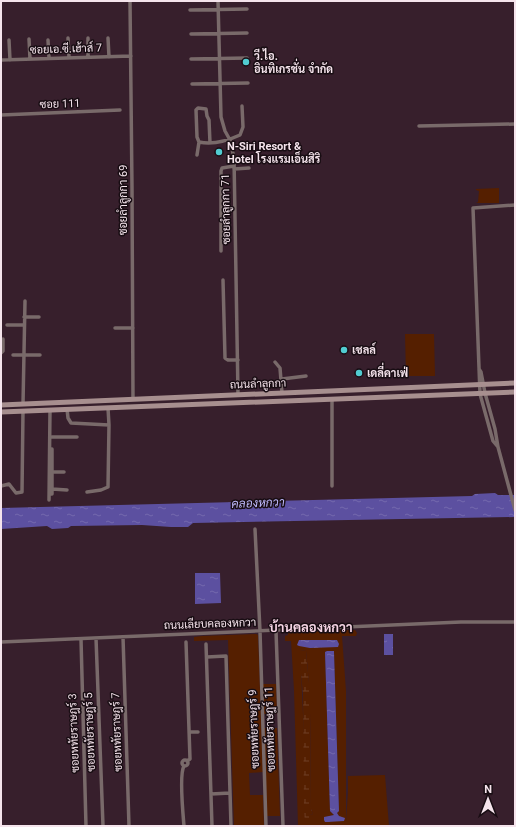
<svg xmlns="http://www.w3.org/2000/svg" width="516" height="827" font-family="Roboto,Sarabun,sans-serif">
<defs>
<pattern id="wetland-marsh" width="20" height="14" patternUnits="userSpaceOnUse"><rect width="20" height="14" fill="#551f00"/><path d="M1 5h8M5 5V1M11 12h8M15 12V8" fill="none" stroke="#6e3f25"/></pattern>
<pattern id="water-ripples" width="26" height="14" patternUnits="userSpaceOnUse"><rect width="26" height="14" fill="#5c50a0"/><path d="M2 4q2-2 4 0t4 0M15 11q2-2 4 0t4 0" fill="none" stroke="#7469ad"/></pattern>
</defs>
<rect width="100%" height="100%" fill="#371f2c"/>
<path fill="#551f00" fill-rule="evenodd" d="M499,188V203H476L478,202L479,191L476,190V189Z
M405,334H434L435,376H406Z
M342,630H355L357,633L356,636H342L346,691V821L348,792V776L385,775L389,826H298L294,690L291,641H285V636L288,635V633ZM300,650L306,651C312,704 310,756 311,809L313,814L310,815V820L305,821L304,736ZM327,651L334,652L339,811L337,813L339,816L325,817L334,815L330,811L325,652Z
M256,634L258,635L263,772L249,773L250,795H263L264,826H234L228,640L194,641V637L202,636Z
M263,684H276L277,714H264Z
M264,728H277L280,816H267Z"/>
<path fill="url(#wetland-marsh)" d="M300,650L306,651L310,694L311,809L313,814L310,815V821H305L304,812L303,694L299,654Z"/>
<path fill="url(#water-ripples)" d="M495,493L498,495H515V517L193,523L188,527H171L142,525L71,526L68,528L52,529L47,526L1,529V508L472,496L475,494Z
M195,573H220L221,603L195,604Z
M384,634H393V655H384Z
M299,640H337L339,644L338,647L310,648L299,646L297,645Z
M327,651H334V652L339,811L337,813L339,816L345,818L344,821L327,822H325L324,820V817L334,815L330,811L325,652Z"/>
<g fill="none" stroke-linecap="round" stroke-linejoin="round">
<path stroke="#796a6a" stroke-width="3.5" d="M130,1L132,188L133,399
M218,1L221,117L225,131L230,140L234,158L238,394
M190,10L247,9
M191,34L247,33
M68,38L69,58
M88,38V57
M108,38L109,57
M29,39L30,59
M9,40L10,60
M48,40L49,58
M191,59L247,58
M1,60L131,56
M192,84L248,83
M1,115L120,110
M419,126L515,124
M210,143L209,120L207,116L206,109L198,108L196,110L197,137L199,142C213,145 227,141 240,135L243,127L242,106
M197,155L199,142
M234,169L249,168
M221,251V171L222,168L234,166
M223,280L225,358L228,360H238
M24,317H39
M7,325H24
M115,328H133
M1,353L3,351V339
M13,355H40
M275,362L280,368L282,393
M479,369L481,372L485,393L495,429L498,447L515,510
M282,379L306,376
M23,404L25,301
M108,408L109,425
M67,409L68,418L71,423L109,425L108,487L101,490L87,492
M52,437H77
M498,447L493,441L480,394L473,208L515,205
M52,472H64
M1,486L9,484L16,493L22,492L23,411
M332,486V399
M52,489L67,490
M52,494V449
M49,500L50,410
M255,529L260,631L266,826
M276,631L283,826
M123,637L129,826
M96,638L103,826
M81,639L86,826
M1,642L461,622H515
M186,642L190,759L187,761
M206,644L212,826
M207,657L226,656L231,826
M189,732H198
M182 763a3 3 0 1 1 6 0a3 3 0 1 1-6 0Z
M211,794L230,793
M184,826C183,814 179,774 184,766"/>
<path stroke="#a78f8f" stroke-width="5" d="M1,405L515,383
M1,412L515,392"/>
</g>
<g fill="#51ccd1" stroke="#180d13" stroke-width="1.5">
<circle cx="246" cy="62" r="4"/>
<circle cx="219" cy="152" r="4"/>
<circle cx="344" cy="350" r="4"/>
<circle cx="359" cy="373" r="4"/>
</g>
<g text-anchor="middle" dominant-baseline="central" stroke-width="3" stroke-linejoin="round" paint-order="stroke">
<g font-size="11" fill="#f5e4ec" stroke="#180d13">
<text transform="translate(66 49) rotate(-2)">ซอยเอ.ซี.เฮ้าส์ 7</text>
<text transform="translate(60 104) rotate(-2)">ซอย 111</text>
<text transform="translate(123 200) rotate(-90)">ซอยลำลูกกา 69</text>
<text transform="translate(226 209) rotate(-91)">ซอยลำลูกกา 71</text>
<text transform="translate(258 384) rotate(-2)">ถนนลำลูกกา</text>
<text transform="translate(210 624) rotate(-2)">ถนนเลียบคลองหกวา</text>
<text transform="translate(254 729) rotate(-92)">ซอยหทัยราษฎร์ 9</text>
<text transform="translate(270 729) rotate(-92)">ซอยหทัยราษฎร์ 11</text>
<text transform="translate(90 732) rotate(-92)">ซอยหทัยราษฎร์ 5</text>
<text transform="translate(117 732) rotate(-92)">ซอยหทัยราษฎร์ 7</text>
<text transform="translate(74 733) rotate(-92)">ซอยหทัยราษฎร์ 3</text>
</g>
<g font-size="11" font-weight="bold" fill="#f5e4ec" stroke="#180d13" text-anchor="start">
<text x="254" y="56">วี.ไอ.<tspan x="254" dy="13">อินทิเกรชั่น จำกัด</tspan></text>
<text x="227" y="146">N-Siri Resort &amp;<tspan x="227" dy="13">Hotel โรงแรมเอ็นสิริ</tspan></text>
<text x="352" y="350">เชลล์</text>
<text x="367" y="373">เดลี่คาเฟ่</text>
</g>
<g font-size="12" font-style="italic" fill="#beb9fb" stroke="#180d13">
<text transform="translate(258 503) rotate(-2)">คลองหกวา</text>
</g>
<g font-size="13" font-weight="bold" fill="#f4d3e3" stroke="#180d13">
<text x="311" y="627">บ้านคลองหกวา</text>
</g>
</g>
<rect width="516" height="827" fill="none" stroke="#f5e4ec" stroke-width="4"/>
<g transform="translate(488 799)" stroke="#180d13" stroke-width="3" paint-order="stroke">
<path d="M0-3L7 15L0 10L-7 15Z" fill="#f5e4ec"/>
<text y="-6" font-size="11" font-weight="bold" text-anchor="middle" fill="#f5e4ec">N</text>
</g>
</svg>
